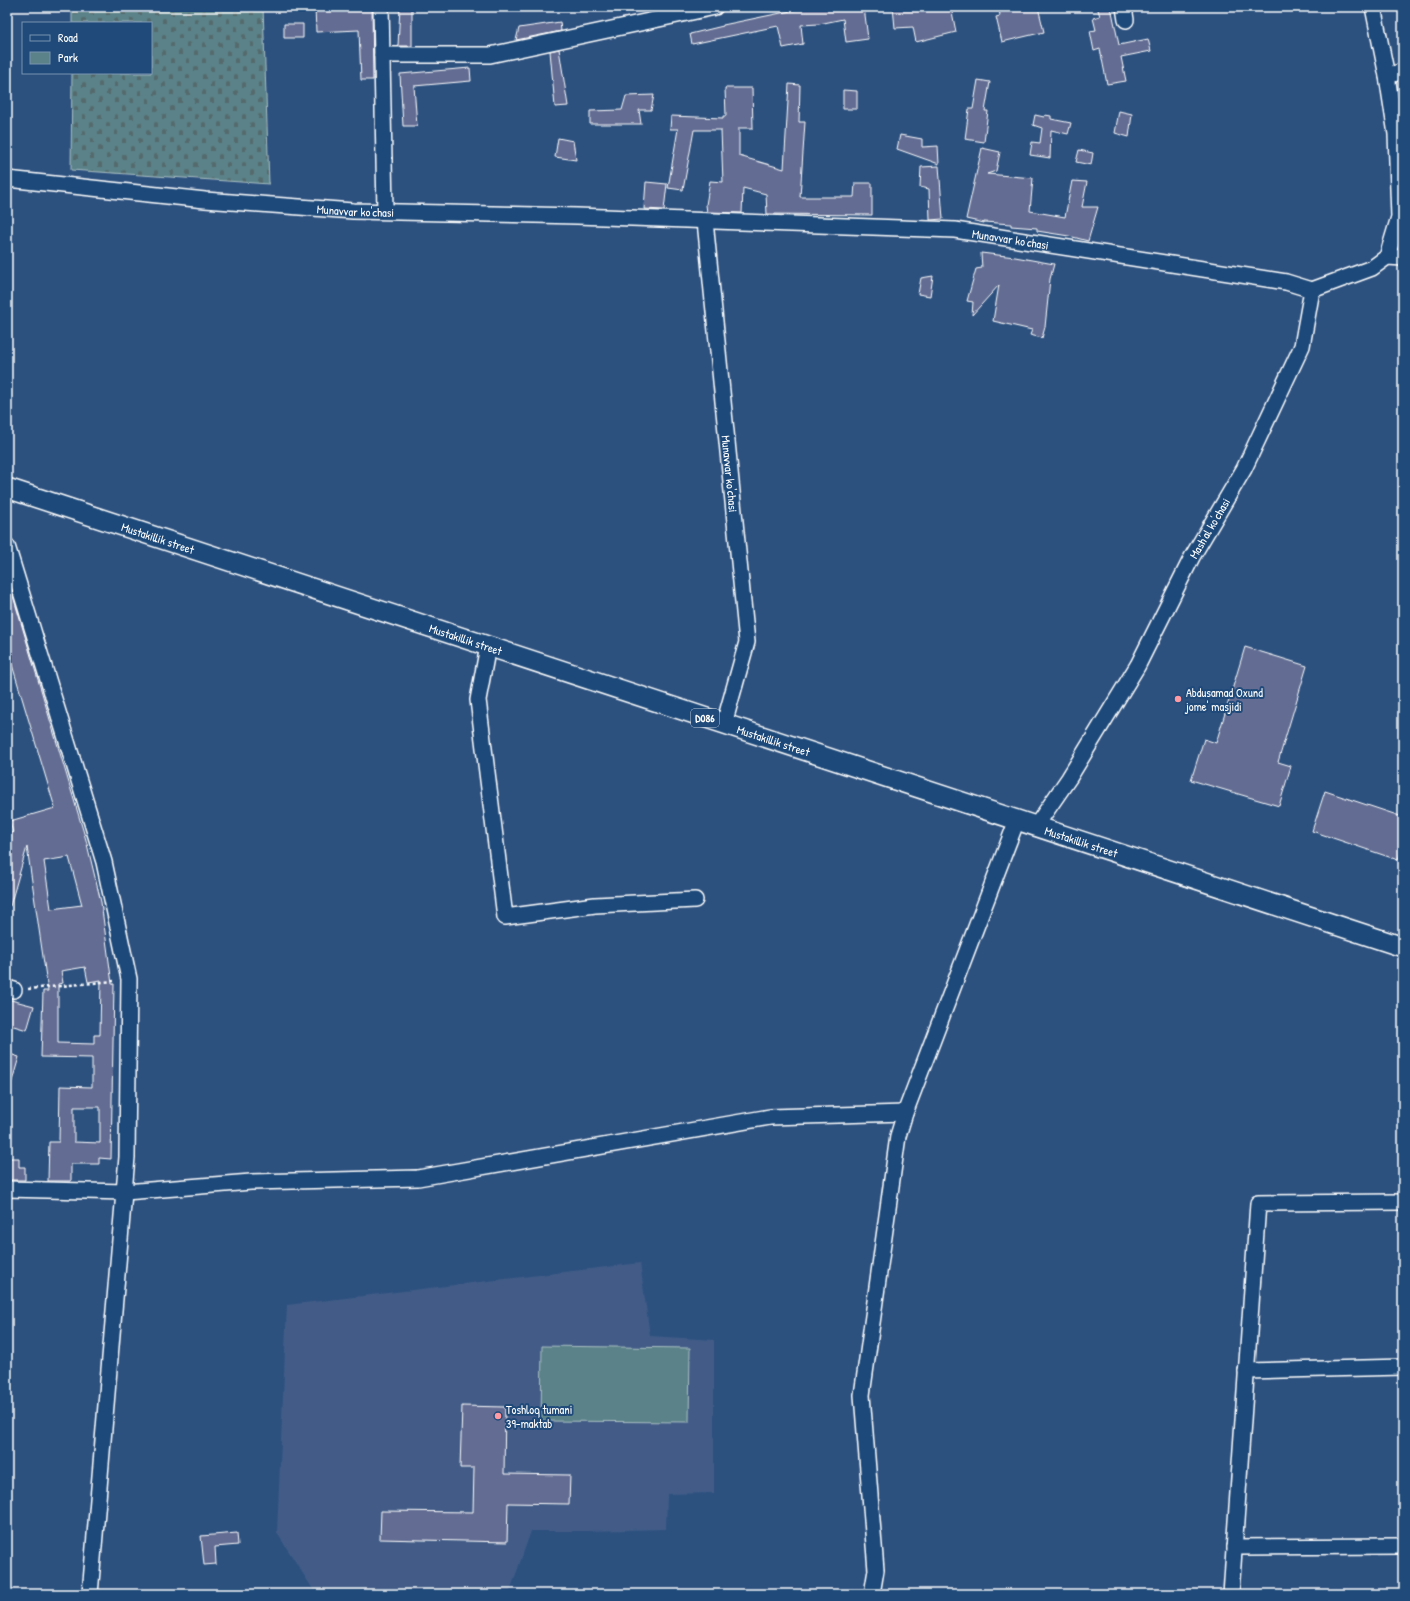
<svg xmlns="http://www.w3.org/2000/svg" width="1410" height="1601" font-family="'Patrick Hand',sans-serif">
<defs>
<pattern id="cemetery-stones" width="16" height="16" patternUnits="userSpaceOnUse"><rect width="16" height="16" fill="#5a8288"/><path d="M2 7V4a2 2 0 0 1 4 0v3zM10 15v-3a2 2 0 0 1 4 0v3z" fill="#546a6d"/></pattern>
</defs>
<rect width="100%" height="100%" fill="#2d517f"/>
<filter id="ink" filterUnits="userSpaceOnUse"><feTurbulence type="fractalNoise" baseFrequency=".025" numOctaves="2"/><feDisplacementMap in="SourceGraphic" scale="8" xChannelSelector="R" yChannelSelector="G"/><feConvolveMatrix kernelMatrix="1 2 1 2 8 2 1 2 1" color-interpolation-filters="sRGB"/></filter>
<g filter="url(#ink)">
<path fill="#425c87" d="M640,1263L650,1336L714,1340V1493L667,1494L666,1529L589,1531H531L509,1594H316L277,1533L287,1305Z"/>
<path fill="url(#cemetery-stones)" stroke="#acc0c4" d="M72,7H263L269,184L71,170L72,73H151V23H72Z"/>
<path fill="#5a8288" stroke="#acc0c4" d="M542,1346L690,1348L689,1422L541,1421Z"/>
<path fill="#646d93" stroke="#fff" fill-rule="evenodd" d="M315,7H372L373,80H361L359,30L316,32Z
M400,7H412V46H398Z
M810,7H864L868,39L846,42L843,19L819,24L801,25L803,44L783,48L778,26L692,44L690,34L723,26V25Z
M893,7H951L956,32L916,42L913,27L895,28Z
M999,7H1038L1044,32L1002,42L996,17L1000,16Z
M1097,7H1111L1119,45L1148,39L1151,51L1121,57L1126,81L1107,84L1100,49L1094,51L1090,31L1096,30L1093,18L1100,16Z
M560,22L561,31L516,40L519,28Z
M284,24H303V38H284Z
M559,49L568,106L555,107L550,51Z
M470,68L471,81L414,86L417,126H403L400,74Z
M978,80L990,82L985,111H988L984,142L965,139L969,109H973Z
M789,84L800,85L799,122H805L800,197H854L855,183H872V215L767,214L766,194L743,188L742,213L707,212L706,205L710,181L723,182L721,130H694L683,190L668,188L678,129H670L671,116L723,118V116H726L725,88H752L753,128H739V156L784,169Z
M843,90L857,91V109H843Z
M654,95L651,110H639L641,124H590V111L622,110L626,96Z
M1119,111L1132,114L1129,137L1115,133Z
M1035,115L1044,117L1045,115L1051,116V119L1071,123L1068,134L1051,130L1050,158L1030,155L1032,142L1040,143L1042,128L1033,125Z
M900,135L922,139V147L938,146L939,164L897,149Z
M558,138L573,141L576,160L555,157Z
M982,148L1000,152L996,171L987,174L1033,178L1030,211L1065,217L1072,181L1087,182L1082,207H1098L1088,241L1069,236L1037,231V228L1011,226V224L984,222V223L966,219Z
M1079,150L1093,153L1091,165L1076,162Z
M939,166L943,219L930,220L929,189L920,187L921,167Z
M646,182L667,184L664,210L644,209Z
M981,253L1015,257L1054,264L1050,279L1045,327L1042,338L1030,335L1032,330L993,321L999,285L972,315L973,302L967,301L976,269L982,268Z
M933,276L930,296L918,294L921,278Z
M7,586H10L86,840L101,902L112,984H114L111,1159L99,1158V1164H71V1181H48L49,1142H59L60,1086L92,1087V1058L41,1057L43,991H48L27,847L10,906L7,905V832L13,833L10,821L55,808L7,648ZM69,857L82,905L51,909L44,861ZM85,967L88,982L101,980L100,1035H94V1044L58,1043V984L63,983L61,971ZM74,1107H100V1143L74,1142Z
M1245,647L1307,666L1278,762L1291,766L1279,806L1191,780L1204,739L1216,743Z
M1325,791L1403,817V845L1398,860L1312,831Z
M7,999L34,1006L27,1030L7,1024Z
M7,1053L19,1057L10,1088H7Z
M7,1158H19V1167H25V1180H7Z
M462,1406L505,1407L504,1474L570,1475L569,1504L508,1503L507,1542L380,1539L381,1511L473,1512L474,1468H460Z
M237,1533L238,1545L215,1547L216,1564L204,1565L201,1536Z"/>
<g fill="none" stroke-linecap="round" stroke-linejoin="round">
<g stroke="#fff" stroke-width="18">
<g id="minor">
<path d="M381,7L385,211"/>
<path d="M1124,7L1126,20"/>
<path d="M382,55H490L715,7"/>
<path d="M1387,76L1403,71"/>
<path id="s1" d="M7,179L205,200L353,211L577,216L955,230L1286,282L1312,290"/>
<path id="s2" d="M705,221L747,642L724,724"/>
<path d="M1387,257L1403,258"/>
<path d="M7,546L104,862L129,979L127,1157L90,1594"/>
<path d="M488,646L478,700L505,917L595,905L695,900"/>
<path id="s3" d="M1036,826L1069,778L1138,665L1192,557L1244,469L1302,346L1312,290L1372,268L1387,257L1399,217L1396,134L1387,76L1373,7"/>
<path d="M7,988L14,990"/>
<path d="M7,1189L125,1192L251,1182L418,1178L770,1117L905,1113"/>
<path d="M1246,1371L1403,1367"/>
<path d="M1234,1547L1403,1546"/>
<path d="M872,1594L876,1570L862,1395L898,1136L905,1113L1017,820"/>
<path d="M1231,1594L1258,1203L1403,1202"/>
</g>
</g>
<g stroke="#fff" stroke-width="22">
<g id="major">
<path id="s4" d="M7,488L1403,947"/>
</g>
</g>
<path stroke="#fff" stroke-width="2.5" stroke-dasharray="3 3" stroke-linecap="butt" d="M28,989L114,981"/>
<use href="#minor" stroke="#1f4a7a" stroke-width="15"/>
<use href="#major" stroke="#1f4a7a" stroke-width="19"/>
</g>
</g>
<g fill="#ff9aa2" stroke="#1f4a7a" stroke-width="1.5">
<circle cx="1178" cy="699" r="4"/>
<circle cx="498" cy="1416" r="4"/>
</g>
<g text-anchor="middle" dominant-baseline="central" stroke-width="4" stroke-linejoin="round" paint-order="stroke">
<rect fill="#1f4a7a" stroke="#bcc9d7" stroke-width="1" x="691" y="709" width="28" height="18" rx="3"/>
<g font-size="11" font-weight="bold" fill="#fff">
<text x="705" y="718">D086</text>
</g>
<g font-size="12" fill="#fff" stroke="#1f4a7a">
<text stroke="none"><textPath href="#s1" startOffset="350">Munavvar ko'chasi</textPath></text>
<text stroke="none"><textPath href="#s1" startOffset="1006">Munavvar ko'chasi</textPath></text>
<text stroke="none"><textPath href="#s2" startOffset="254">Munavvar ko'chasi</textPath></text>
<text stroke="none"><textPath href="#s3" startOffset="345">Mash'al ko'chasi</textPath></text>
<text stroke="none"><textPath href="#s4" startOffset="159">Mustakillik street</textPath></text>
<text stroke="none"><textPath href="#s4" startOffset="483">Mustakillik street</textPath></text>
<text stroke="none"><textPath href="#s4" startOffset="807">Mustakillik street</textPath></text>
<text stroke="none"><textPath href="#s4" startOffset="1131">Mustakillik street</textPath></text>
</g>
<g font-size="12" fill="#fff" stroke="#1f4a7a" text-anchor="start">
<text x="1186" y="692">Abdusamad Oxund<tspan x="1186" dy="14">jome' masjidi</tspan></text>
<text x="506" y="1409">Toshloq tumani<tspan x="506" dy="14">39-maktab</tspan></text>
</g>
</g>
<rect width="1410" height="1601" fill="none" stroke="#1f4a7a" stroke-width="24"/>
<rect x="12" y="12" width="1386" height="1577" fill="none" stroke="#fff" stroke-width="1.5" filter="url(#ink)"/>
<rect x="22" y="22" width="130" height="52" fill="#1f4a7a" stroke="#7992af"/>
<rect x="30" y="35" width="20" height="6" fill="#1f4a7a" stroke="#7992af"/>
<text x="58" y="42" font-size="12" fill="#ffffff">Road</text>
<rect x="30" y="52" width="20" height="12" fill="#5a8288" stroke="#7992af"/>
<text x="58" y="62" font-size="12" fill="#ffffff">Park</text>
</svg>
